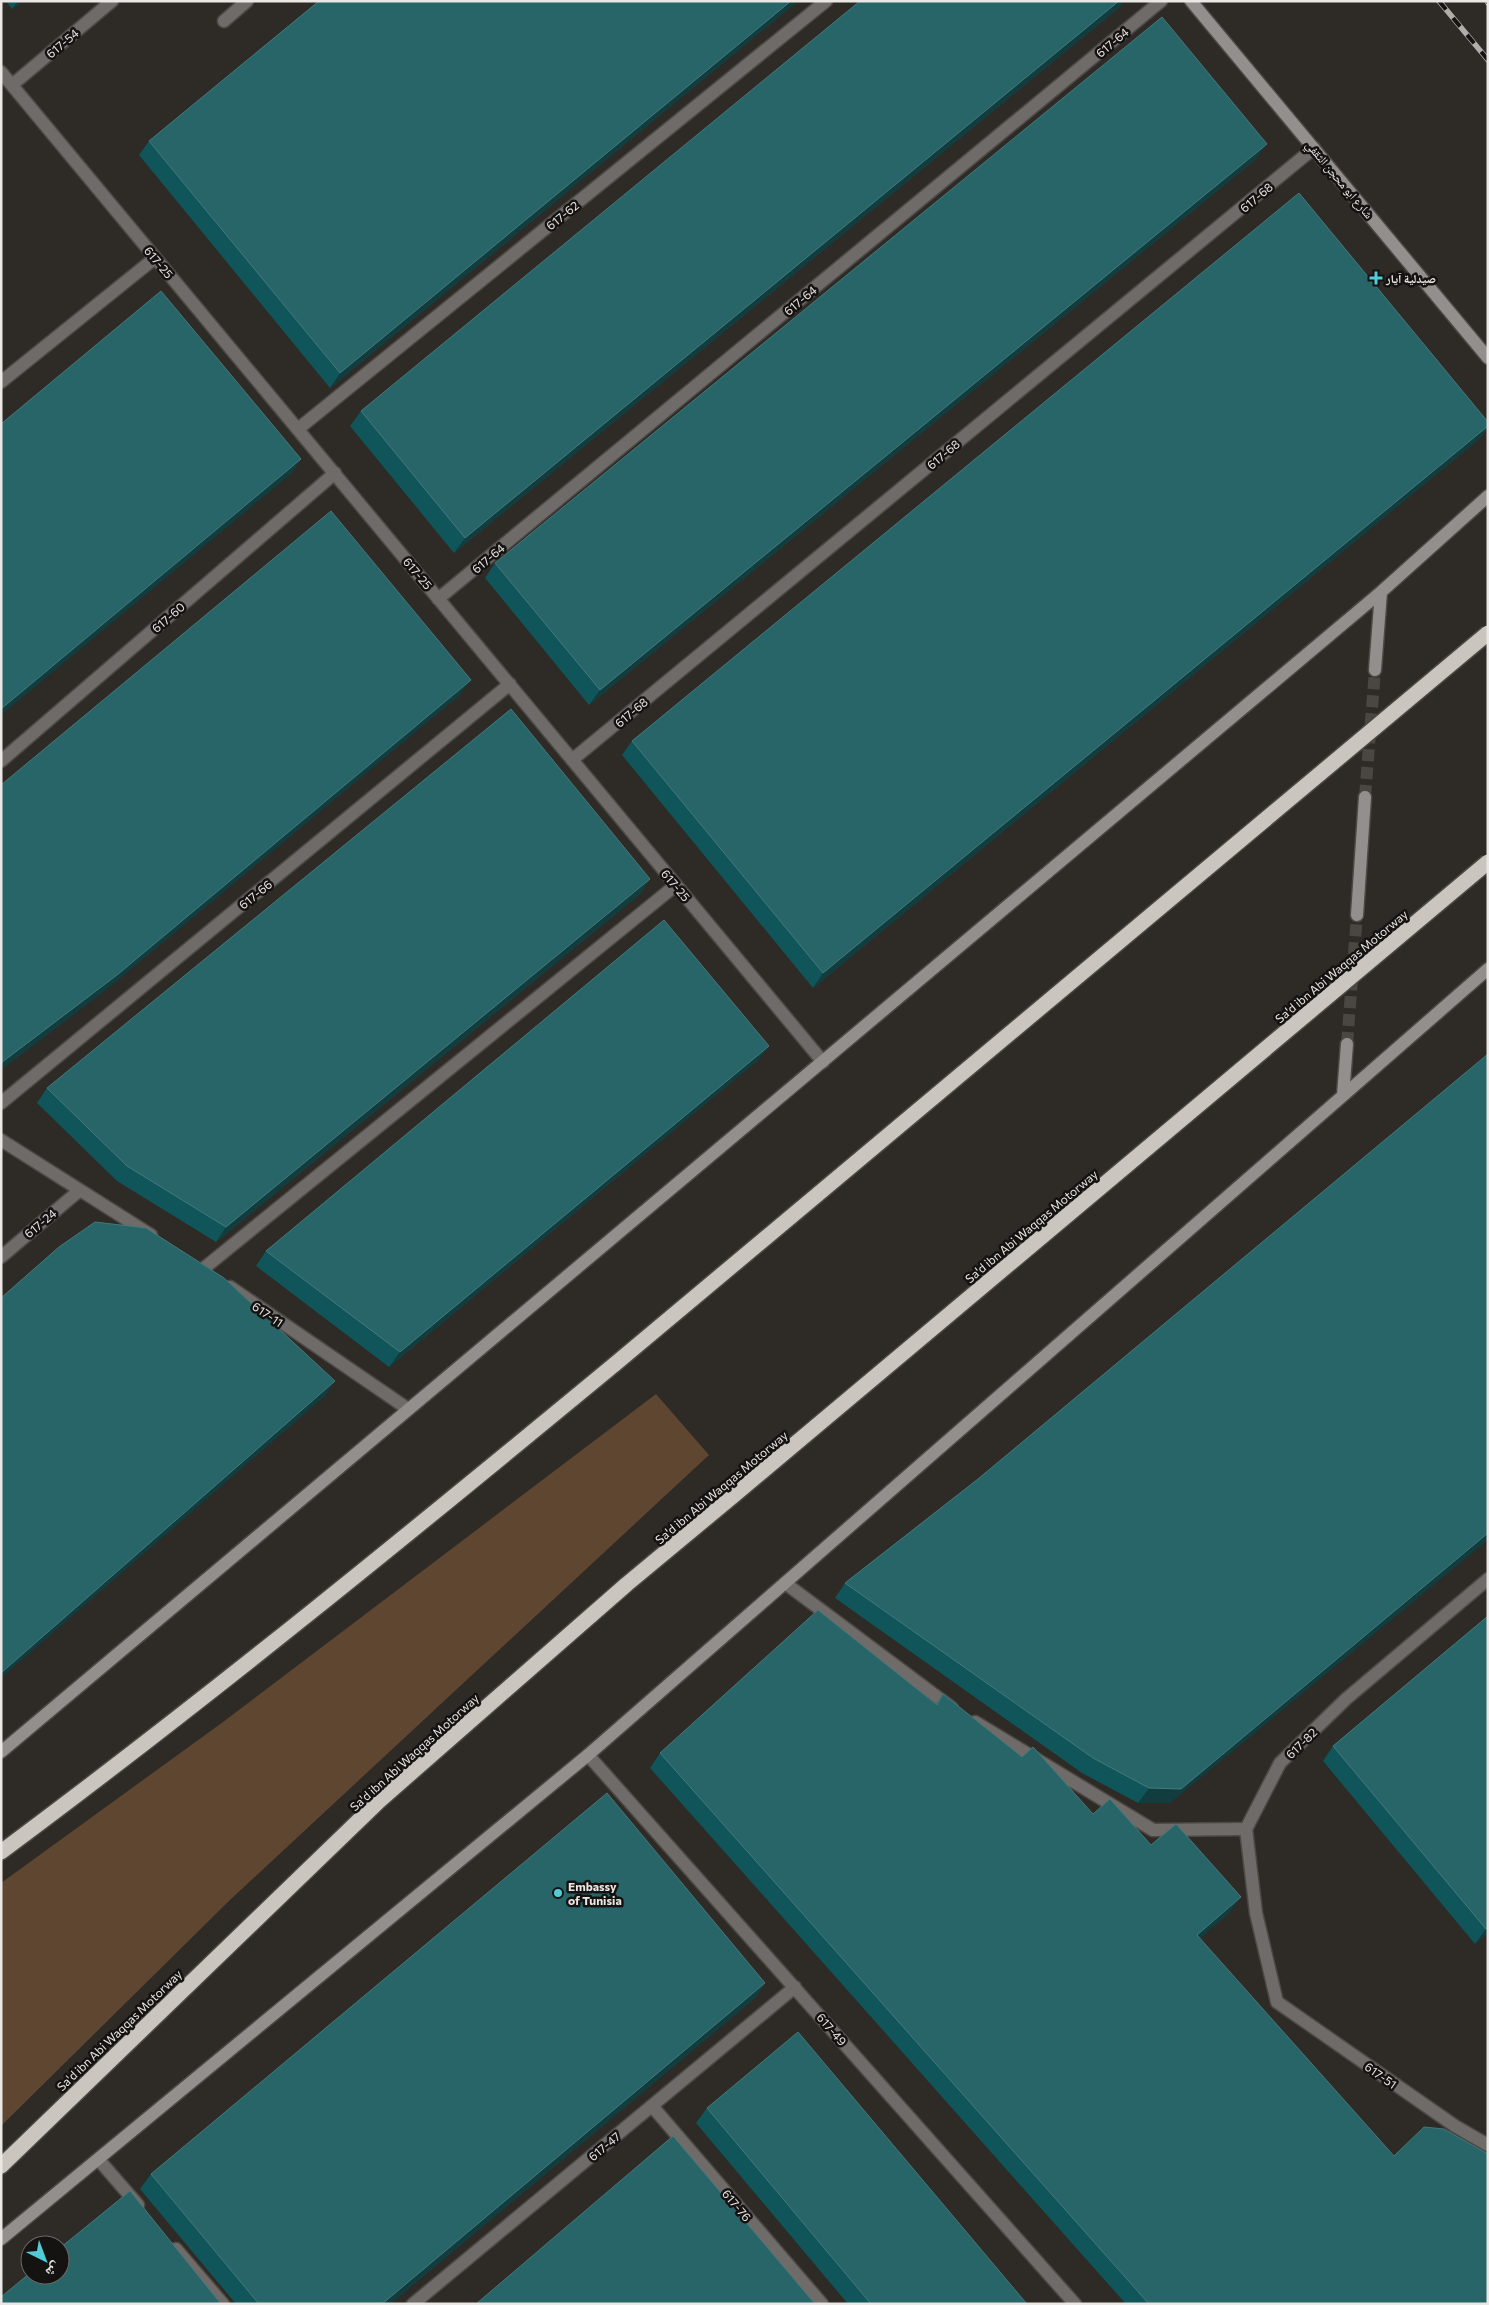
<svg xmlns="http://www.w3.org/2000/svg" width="1489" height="2305" font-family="Commissioner,'Noto Naskh Arabic',sans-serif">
<rect width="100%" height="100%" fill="#2e2a26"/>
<path fill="#5e4630" d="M656,1394L709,1455L231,1899L1,2126V1883L223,1722Z"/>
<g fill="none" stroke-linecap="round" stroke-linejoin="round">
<path stroke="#4a4642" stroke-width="12" stroke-dasharray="12 6" stroke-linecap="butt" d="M1365,797L1375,670
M1347,1044L1357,915"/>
<g stroke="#4c4844" stroke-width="15">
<path id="lane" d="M785,1583L952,1708
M975,1722L1153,1830L1246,1829"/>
</g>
<g stroke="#4c4844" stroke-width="15">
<path id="street" d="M224,21L247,1
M1,72L823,1062
M12,85L112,1
M1,382L155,258
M298,429L826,1
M438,599L1161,1
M572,760L1314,148
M1,761L335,473
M1,1103L510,684
M1,1140L151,1235
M1,1257L80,1190
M203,1269L676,885
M230,1287L408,1409
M1488,1579L1346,1699L1280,1763L1246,1829L1256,1913L1277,2002L1455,2126L1488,2145
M588,1755L1075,2304
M652,2106L822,2304
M99,2160L138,2205
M176,2249L223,2304
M413,2304L795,1987"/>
</g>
<g stroke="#4c4844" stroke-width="15">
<path id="secondary" d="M1191,1L1488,358
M1375,670L1381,592
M1357,915L1365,797
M1343,1095L1347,1044
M1,1752L1381,592L1488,496
M1,2239L588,1755L1488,969"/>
</g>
<g stroke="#4c4844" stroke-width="18">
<path id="highway" d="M1,1852C211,1696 414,1530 615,1364
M1,2166L379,1801L627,1584L733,1496"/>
</g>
<use href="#lane" stroke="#6e6b69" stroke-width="12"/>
<use href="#street" stroke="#6e6b69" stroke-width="12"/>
<use href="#secondary" stroke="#938f8c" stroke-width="12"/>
<use href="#highway" stroke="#cbc5c0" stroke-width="15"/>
<g stroke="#b1aeaa" stroke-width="5.5">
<path id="rail" d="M1439,1L1488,60
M1487,1L1488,3"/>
</g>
<use href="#rail" stroke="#151311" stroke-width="4" stroke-dasharray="11" stroke-linecap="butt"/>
<g stroke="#4c4844" stroke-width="18" stroke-linecap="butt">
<path id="highway-bridge" d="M615,1364L1488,633
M733,1496L1488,862"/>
</g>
<use href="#highway-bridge" stroke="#cbc5c0" stroke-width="15"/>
</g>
<path fill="#105559" d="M6,1H22L12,9Z
M319,1H798L330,388L139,155L149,141Z
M1121,6L454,553L350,426L361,411Z
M1256,159L589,705L485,578L495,563Z
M1488,422V427L1479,439L813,988L622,755L632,741Z
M650,879L640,894L216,1242L117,1181L37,1103L47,1088Z
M769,1046L758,1060L389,1367L256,1266L266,1251Z
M978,1479L1170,1803H1138L1082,1773L835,1598L845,1583Z
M1488,1616V1933L1475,1944L1323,1761L1333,1746Z
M943,1694L1093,1814L1151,1845L1230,1912L1200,1938L1488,2304H1126L650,1768L660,1753L936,1705Z
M765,1983L755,1998L390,2304H236L140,2189L151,2174Z
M707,2108L1027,2304H848L696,2123Z"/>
<path fill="#123d3f" d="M18,1H22L12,9Z
M791,1H798L330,388L340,373Z
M1119,1H1124L1121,6L454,553L465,538Z
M1267,144L1256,159L589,705L600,690Z
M1488,426L1479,439L813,988L823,973Z
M301,459L291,474L1,715V709Z
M471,680L460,695L106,990L1,1070V1063Z
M650,879L640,894L216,1242L226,1227Z
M769,1046L758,1060L389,1367L400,1352Z
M335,1381L325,1396L1,1678V1673Z
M1488,1533V1540L1170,1803H1138L1149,1788Z
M1241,1897L1230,1912L1187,1950L1197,1935Z
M1488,1927V1933L1475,1944L1486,1929Z
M765,1983L755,1998L390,2304H382Z"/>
<path fill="#286568" stroke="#46797c" d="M319,1H791L340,373L149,141Z
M860,1H1119L465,538L361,411Z
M1162,17L1267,144L600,690L495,563Z
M1299,193L1488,422V426L823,973L632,741Z
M161,291L301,459L1,709V424Z
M331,511L471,680L117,975L1,1063V785Z
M511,709L650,879L226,1227L127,1166L47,1088Z
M664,920L769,1046L400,1352L266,1251Z
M1488,1054V1533L1181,1789L1149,1788L1093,1758L845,1583L978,1479Z
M95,1222L146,1228L224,1278L335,1381L1,1673V1298L59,1247Z
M818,1610L937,1705L943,1694L1022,1757L1033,1747L1093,1814L1110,1799L1151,1845L1176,1824L1241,1897L1197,1935L1394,2156L1424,2127L1444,2129L1488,2154V2304H1149L660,1753Z
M1488,1616V1927L1486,1929L1333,1746Z
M607,1793L765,1983L382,2304H259L151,2174Z
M798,2032L1027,2304H871L707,2108Z
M673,2136L815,2304H476Z
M130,2191L221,2304H1V2297L30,2273V2275H60V2248Z"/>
<g fill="#52cbd7" stroke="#151311" stroke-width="2">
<path d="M1373.5 270.5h5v5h5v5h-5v5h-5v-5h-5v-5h5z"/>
<circle cx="558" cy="1893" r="5"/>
</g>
<g text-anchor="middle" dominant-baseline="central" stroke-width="5" stroke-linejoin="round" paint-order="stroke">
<g font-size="12" fill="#eae7e4" stroke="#151311">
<text transform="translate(1112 42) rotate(-40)">617-64</text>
<text transform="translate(62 43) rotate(-40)">617-54</text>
<text transform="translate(1340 179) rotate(50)">شارع ابو محجن الثقفي</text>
<text transform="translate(1256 197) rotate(-40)">617-68</text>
<text transform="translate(562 215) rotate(-39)">617-62</text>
<text transform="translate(159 262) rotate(50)">617-25</text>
<text transform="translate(800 300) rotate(-40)">617-64</text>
<text transform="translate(943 454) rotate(-40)">617-68</text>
<text transform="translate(488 558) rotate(-40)">617-64</text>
<text transform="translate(418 573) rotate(50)">617-25</text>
<text transform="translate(168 617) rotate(-41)">617-60</text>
<text transform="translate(631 712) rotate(-40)">617-68</text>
<text transform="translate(676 885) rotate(50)">617-25</text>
<text transform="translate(255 894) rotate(-39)">617-66</text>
<text transform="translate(1341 966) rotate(-40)">Sa'd ibn Abi Waqqas Motorway</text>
<text transform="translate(40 1223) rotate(-40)">617-24</text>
<text transform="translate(1031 1226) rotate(-40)">Sa'd ibn Abi Waqqas Motorway</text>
<text transform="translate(268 1314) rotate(34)">617-11</text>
<text transform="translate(721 1487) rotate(-40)">Sa'd ibn Abi Waqqas Motorway</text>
<text transform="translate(1301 1743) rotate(-44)">617-82</text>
<text transform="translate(414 1752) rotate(-42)">Sa'd ibn Abi Waqqas Motorway</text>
<text transform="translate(832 2029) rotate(49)">617-49</text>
<text transform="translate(119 2030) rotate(-44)">Sa'd ibn Abi Waqqas Motorway</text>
<text transform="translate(1381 2075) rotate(35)">617-51</text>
<text transform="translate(604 2146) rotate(-40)">617-47</text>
<text transform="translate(737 2205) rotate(50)">617-76</text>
</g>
<g font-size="12" font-weight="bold" fill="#eae7e4" stroke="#151311" text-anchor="start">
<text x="1386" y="278">صيدلية آيار</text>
<text x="568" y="1886">Embassy<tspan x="568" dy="14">of Tunisia</tspan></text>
</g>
</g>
<rect width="1489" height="2305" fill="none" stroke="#eae7e4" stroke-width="5"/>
<g transform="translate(45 2260) rotate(138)"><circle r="24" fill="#151311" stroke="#6a6865"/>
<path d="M0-4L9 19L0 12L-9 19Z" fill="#52cbd7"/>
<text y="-8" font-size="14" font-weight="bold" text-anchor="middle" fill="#eae7e4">ش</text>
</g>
</svg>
